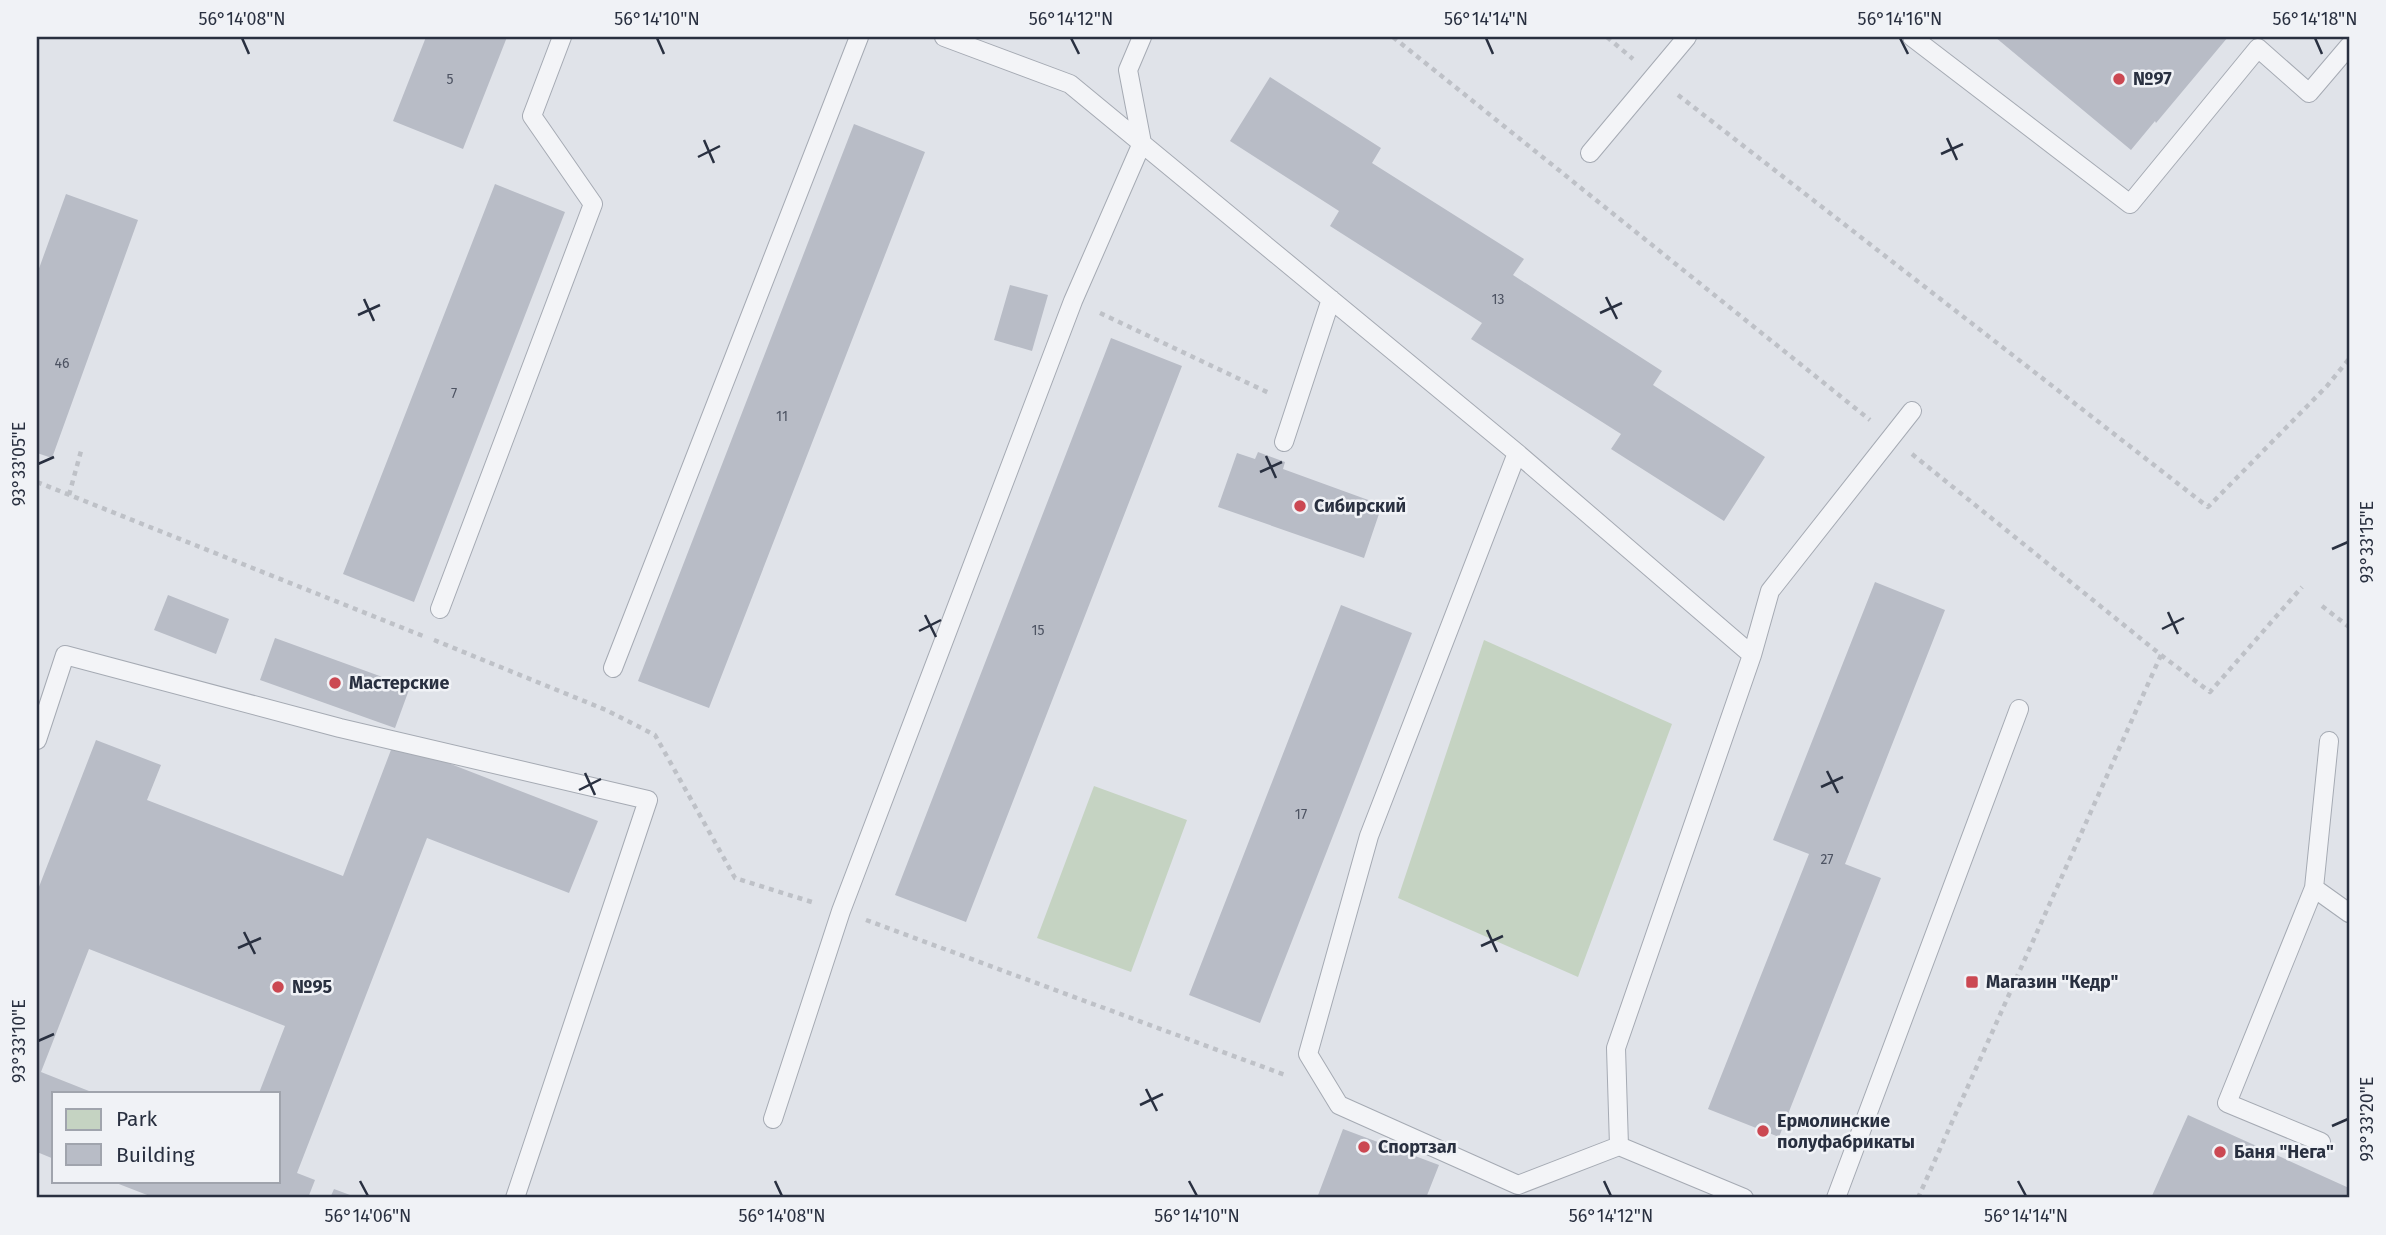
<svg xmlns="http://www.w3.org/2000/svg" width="2386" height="1235" font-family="'Fira Sans',sans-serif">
<rect width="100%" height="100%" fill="#e0e3e9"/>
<path fill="#c5d3c2" d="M1484,640L1672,724L1578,977L1398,898Z
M1094,786L1187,820L1131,972L1037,938Z"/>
<path fill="#b8bcc6" d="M426,37H507L463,149L393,121Z
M1995,37H2228L2156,123L2155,121L2131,150Z
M1270,77L1381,148L1372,163L1524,259L1513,275L1662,371L1653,385L1765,457L1724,521L1611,449L1621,434L1471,339L1482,323L1330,226L1339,211L1230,141Z
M854,124L925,152L709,708L638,681Z
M495,184L565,212L414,602L343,574Z
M66,194L138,220L52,458L37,453V274Z
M1010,285L1048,295L1032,351L994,340Z
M1111,338L1182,366L966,922L895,895Z
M1258,452L1285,462L1283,469L1382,505L1364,558L1218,507L1237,453L1255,459Z
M1875,582L1945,610L1845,864L1881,878L1779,1137L1708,1109L1809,854L1773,840Z
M168,595L229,619L216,654L154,630Z
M1341,605L1412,633L1260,1023L1189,995Z
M275,638L410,687L395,728L260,680Z
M96,740L161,765L147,800L343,876L394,742L598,821L569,893L427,838L297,1173L315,1180L308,1198H155L111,1181H278V1093H259L285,1026L89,949L41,1072L94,1093H54V1159L37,1152V892Z
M2188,1115L2349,1188V1198H2151Z
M1343,1129L1439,1165L1426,1198H1317Z
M334,1189L358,1198H330Z"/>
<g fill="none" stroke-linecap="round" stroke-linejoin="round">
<g stroke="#a5aab3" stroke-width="20">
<path id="lane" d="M944,37L1070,84L1517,453L1752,655L1770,591L1912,411
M1912,37L2130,204L2258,48L2309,93L2349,46
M1590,153L1687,37
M1284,442L1331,299
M1517,453L1369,836L1308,1054L1339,1105L1518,1185L1619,1146
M440,609L593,204L532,116L562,37
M613,668L859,37
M37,740L65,655L340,728L648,800L515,1198
M2314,888L2349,913
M773,1119L841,911L1073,301L1142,143L1128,70L1142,37
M2321,1142L2227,1103L2314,888L2329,741
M1744,1198L1619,1146L1616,1048L1752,655
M1836,1198L2019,709"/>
</g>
<path stroke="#bec1c7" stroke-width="4.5" stroke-dasharray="5 5" stroke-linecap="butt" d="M1393,37L1870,420
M1607,37L1633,59
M1678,95L2208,507L2327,386L2349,359
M1100,313L1269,393
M1912,454L2161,655L1918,1198
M37,482L423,636
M69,495L81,451
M2322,606L2349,627
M434,640L606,710L655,735L735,878L815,903
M2161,655L2210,692L2302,587
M866,920L1285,1075"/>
<use href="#lane" stroke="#f3f4f7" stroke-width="18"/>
</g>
<path fill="none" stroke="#293040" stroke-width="2.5" d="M242,38L249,54M657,38L664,54M1071,38L1079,54M1486,38L1493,54M1900,38L1908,54M2315,38L2322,54M1947,138L1957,160M704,140L714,163M1941,154L1963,144M698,157L720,146M1606,297L1617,319M364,299L374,321M1600,313L1622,303M358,315L380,305M1266,456L1276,478M38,464L54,457M1260,472L1282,462M2332,549L2348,542M2168,612L2178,634M925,615L936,637M2162,629L2184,618M919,631L941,620M1827,771L1838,793M585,773L595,795M1821,787L1843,777M579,790L601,779M1487,930L1497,952M244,932L255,954M1481,946L1503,936M238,948L261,938M38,1041L54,1034M1146,1089L1157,1111M1140,1105L1163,1094M2332,1126L2348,1119M360,1181L368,1196M775,1181L782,1196M1189,1181L1197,1196M1604,1181L1611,1196M2018,1181L2026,1196"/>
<g fill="#cb4852" stroke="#f0f2f6" stroke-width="2.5">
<circle cx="2119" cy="79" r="7"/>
<circle cx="1300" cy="506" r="7"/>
<circle cx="335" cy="683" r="7"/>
<rect x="1965" y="975" width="14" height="14" rx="3.5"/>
<circle cx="278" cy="987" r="7"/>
<circle cx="1763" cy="1131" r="7"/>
<circle cx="1364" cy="1147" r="7"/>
<circle cx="2220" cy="1152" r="7"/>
</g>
<g text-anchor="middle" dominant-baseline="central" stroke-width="5" stroke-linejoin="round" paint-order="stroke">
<g font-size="14" fill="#4d5362">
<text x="450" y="79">5</text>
<text x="1498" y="299">13</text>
<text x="62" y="363">46</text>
<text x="454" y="393">7</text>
<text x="782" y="416">11</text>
<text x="1038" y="630">15</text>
<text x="1301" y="814">17</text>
<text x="1827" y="859">27</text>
</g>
<g font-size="18" font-weight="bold" fill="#293040" stroke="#f0f2f6" text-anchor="start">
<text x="2133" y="79">№97</text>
<text x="1314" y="506">Сибирский</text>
<text x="349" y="683">Мастерские</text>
<text x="1986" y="982">Магазин "Кедр"</text>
<text x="292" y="987">№95</text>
<text x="1777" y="1121">Ермолинские<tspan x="1777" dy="21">полуфабрикаты</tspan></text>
<text x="1378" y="1147">Спортзал</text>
<text x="2234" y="1152">Баня "Нега"</text>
</g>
</g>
<rect width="2386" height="1235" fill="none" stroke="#f0f2f6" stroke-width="77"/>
<rect x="52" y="1092" width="228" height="91" fill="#f0f2f6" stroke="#a0a4ad" stroke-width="2"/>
<rect x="66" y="1109" width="35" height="21" fill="#c5d3c2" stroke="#a0a4ad" stroke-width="2"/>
<text x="116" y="1126" font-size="21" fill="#293040">Park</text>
<rect x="66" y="1144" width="35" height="21" fill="#b8bcc6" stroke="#a0a4ad" stroke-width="2"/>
<text x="116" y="1162" font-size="21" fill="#293040">Building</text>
<rect x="38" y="38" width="2310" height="1158" fill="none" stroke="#293040" stroke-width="2.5"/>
<g font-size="18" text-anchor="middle" fill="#293040">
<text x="242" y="25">56°14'08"N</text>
<text x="657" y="25">56°14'10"N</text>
<text x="1071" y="25">56°14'12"N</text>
<text x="1486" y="25">56°14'14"N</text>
<text x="1900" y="25">56°14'16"N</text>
<text x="2315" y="25">56°14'18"N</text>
<text transform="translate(19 464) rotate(-90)" y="6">93°33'05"E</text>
<text transform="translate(2367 542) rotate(-90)" y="6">93°33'15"E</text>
<text transform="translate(19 1041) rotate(-90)" y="6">93°33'10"E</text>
<text transform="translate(2367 1119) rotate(-90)" y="6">93°33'20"E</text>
<text x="368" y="1222">56°14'06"N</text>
<text x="782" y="1222">56°14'08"N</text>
<text x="1197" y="1222">56°14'10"N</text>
<text x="1611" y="1222">56°14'12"N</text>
<text x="2026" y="1222">56°14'14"N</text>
</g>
</svg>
